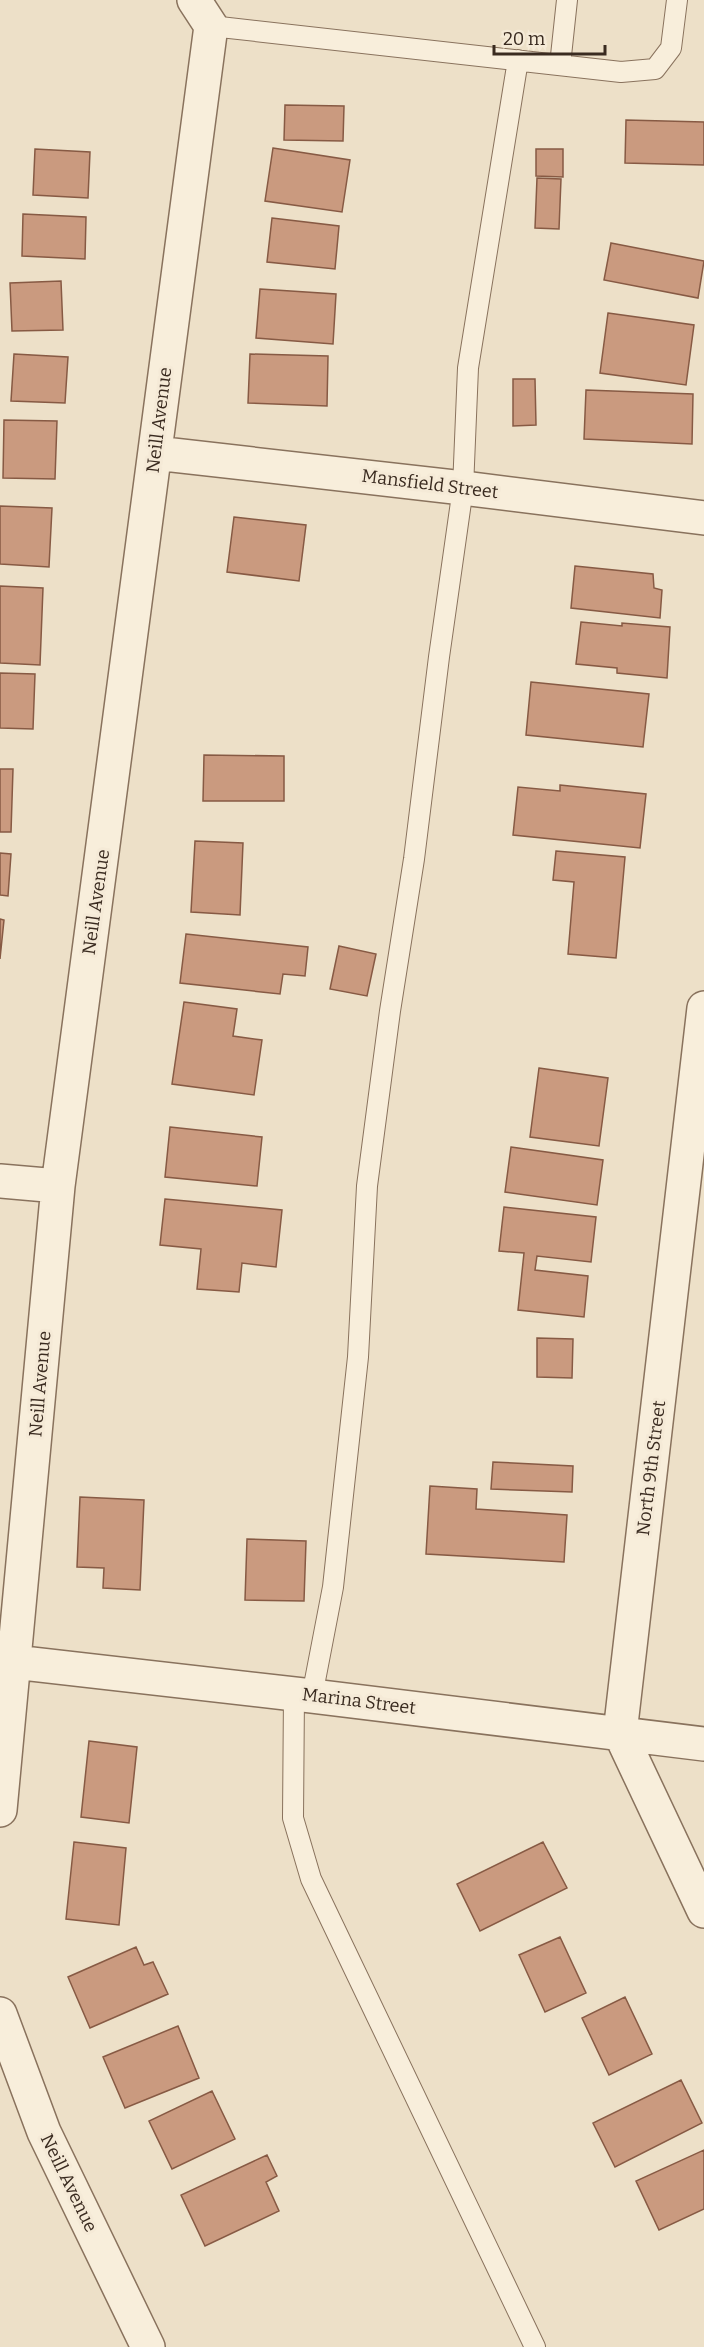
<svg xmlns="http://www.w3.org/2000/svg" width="704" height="2347" font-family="Bitter,serif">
<rect width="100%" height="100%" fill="#ede0c8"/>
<path fill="#ca9a7f" stroke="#875a44" stroke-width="1.5" d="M285,105L344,106L343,141L284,140Z
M626,120L704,122V165L625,163Z
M273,148L350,160L342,212L265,201Z
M35,149L90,152L88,198L33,195Z
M536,149H563V177L536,176Z
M537,178L561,179L559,229L535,228Z
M23,214L86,217L85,259L22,256Z
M272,218L339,226L335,269L267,262Z
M611,243L704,261L698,298L604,280Z
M61,281L63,330L12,331L10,283Z
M260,289L336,294L333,344L256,338Z
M608,313L694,325L686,385L600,373Z
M14,354L68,357L65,403L11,401Z
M250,354L328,356L327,406L248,403Z
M513,379H535L536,425L513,426Z
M586,390L693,394L692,444L584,439Z
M4,420L57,421L55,479L3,478Z
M0,506L52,508L49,567L0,564Z
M234,517L306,525L299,581L227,572Z
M575,566L653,574L654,588L662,590L660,618L571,608Z
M0,586L43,588L40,665L0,663Z
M581,622L622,626V623L670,627L667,678L617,673V668L576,664Z
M0,673L35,674L33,729L0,728Z
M531,682L649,694L643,747L526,735Z
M204,755L284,756V801H203Z
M0,769H13L11,832H0Z
M560,785L646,794L640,848L513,835L518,787L560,791Z
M195,841L243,843L240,915L191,912Z
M556,851L625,857L616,958L568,954L574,882L553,880Z
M0,853L11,854L8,896L0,895Z
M0,919L4,920L0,959Z
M186,934L308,947L305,976L283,974L280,994L180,983Z
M339,946L376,954L367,996L330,989Z
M184,1002L237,1009L233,1036L262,1040L254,1095L172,1084Z
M539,1068L608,1078L599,1146L530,1137Z
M170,1127L262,1137L257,1186L165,1177Z
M511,1147L603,1160L597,1205L505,1192Z
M165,1199L282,1210L276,1267L242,1263L239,1292L197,1289L201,1249L160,1245Z
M504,1207L596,1217L591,1262L537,1256L535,1270L588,1276L584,1317L518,1310L524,1253L499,1251Z
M537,1338L573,1339L572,1378L537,1377Z
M493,1462L573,1466L572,1492L491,1489Z
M430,1486L477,1489L476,1509L567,1515L564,1562L426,1554Z
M80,1497L144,1500L140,1590L103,1588L104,1568L77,1567Z
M247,1539L306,1541L304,1601L245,1600Z
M89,1741L137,1747L129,1823L81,1817Z
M74,1842L126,1848L119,1925L66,1919Z
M543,1842L567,1888L480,1931L457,1884Z
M560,1937L586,1993L545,2012L519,1955Z
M136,1947L144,1965L153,1962L168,1994L90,2028L68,1977Z
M625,1997L652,2054L609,2075L582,2018Z
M178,2026L199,2078L125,2108L103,2057Z
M681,2080L702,2123L615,2167L593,2123Z
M212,2091L235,2139L172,2169L149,2121Z
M704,2150V2209L659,2230L636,2181Z
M267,2155L277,2176L266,2182L279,2211L205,2246L181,2195Z"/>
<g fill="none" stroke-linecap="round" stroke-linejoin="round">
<g stroke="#89725d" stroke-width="22">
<path id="lane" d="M211,26L621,72L655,69L671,48L677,0
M560,65L567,0
M294,1694L293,1818L311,1879L535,2347
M312,1696L333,1587L358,1357L367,1186L390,1011L414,859L439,657L463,488L468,368L518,60"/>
</g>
<g stroke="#89725d" stroke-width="36">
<path id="street" d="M155,453L463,488L704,518
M704,1008L620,1733L704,1911
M0,1181L58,1186
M14,1662L312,1696L704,1744
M0,1810L58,1186L211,26L194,0
M0,2014L44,2132L148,2347"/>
</g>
<use href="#lane" stroke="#f8eedb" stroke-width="20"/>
<use href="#street" stroke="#f8eedb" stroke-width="33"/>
</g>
<g text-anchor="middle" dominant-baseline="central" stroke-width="6" stroke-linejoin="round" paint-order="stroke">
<g font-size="18" fill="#3a2b20" stroke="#f5ead7">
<text transform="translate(159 420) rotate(-83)">Neill Avenue</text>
<text transform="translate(430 484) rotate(7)">Mansfield Street</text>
<text transform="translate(96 902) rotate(-82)">Neill Avenue</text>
<text transform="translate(40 1384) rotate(-85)">Neill Avenue</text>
<text transform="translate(651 1468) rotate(-83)">North 9th Street</text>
<text transform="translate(359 1701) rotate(7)">Marina Street</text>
<text transform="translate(69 2183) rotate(64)">Neill Avenue</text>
</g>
</g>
<path d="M494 45v9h111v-9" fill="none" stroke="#3a2b20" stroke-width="3"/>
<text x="503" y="45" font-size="18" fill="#3a2b20" stroke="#f5ead7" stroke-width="4.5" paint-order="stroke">20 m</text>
</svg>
